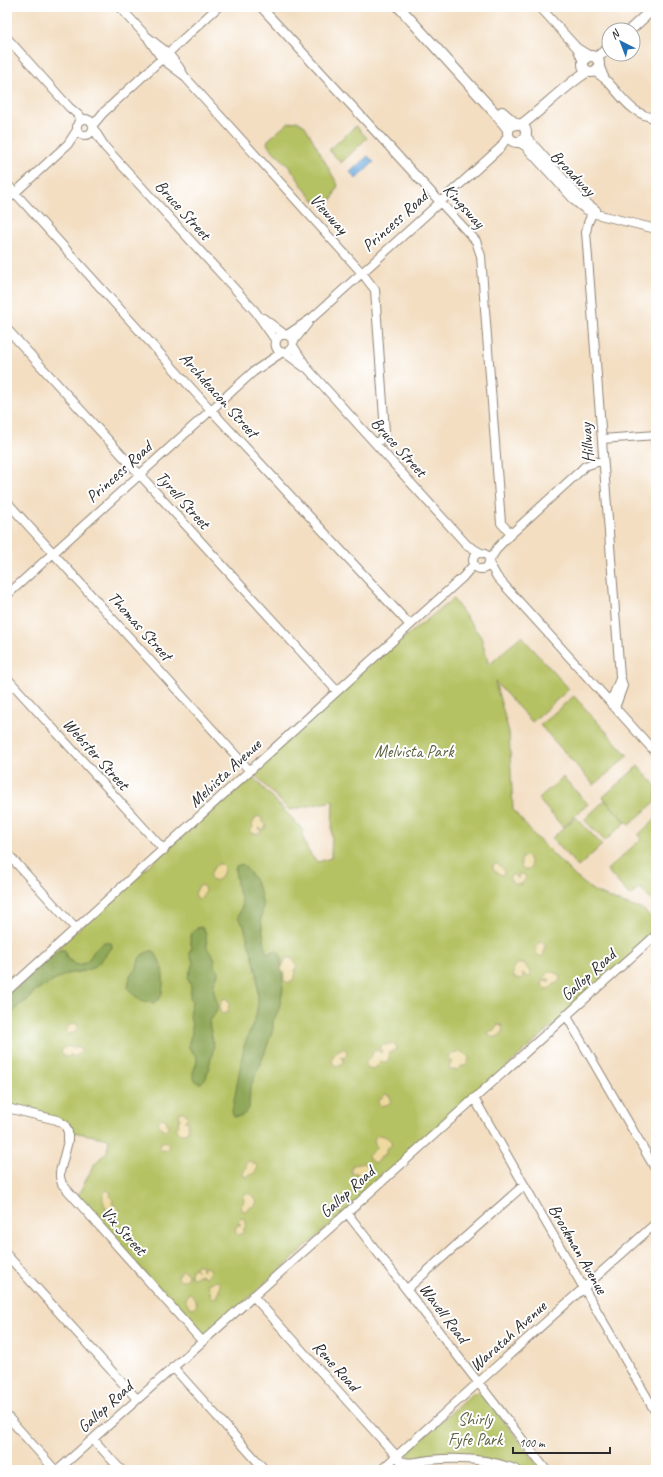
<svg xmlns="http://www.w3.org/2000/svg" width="663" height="1477" font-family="Caveat,sans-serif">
<rect width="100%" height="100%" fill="#fff"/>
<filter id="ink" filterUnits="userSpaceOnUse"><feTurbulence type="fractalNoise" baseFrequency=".025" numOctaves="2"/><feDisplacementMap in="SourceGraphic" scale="8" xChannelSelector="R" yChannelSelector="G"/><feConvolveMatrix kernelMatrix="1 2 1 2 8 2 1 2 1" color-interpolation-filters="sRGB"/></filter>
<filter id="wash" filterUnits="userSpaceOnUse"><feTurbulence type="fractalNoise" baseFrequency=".012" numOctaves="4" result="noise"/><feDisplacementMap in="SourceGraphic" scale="16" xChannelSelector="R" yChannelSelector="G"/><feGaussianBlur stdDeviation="0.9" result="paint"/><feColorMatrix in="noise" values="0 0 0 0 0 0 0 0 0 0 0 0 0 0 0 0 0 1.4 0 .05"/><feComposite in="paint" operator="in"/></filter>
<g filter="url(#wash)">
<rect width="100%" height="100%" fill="#f3dec2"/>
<path fill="#b5c264" stroke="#707648" d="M297,121L305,126L338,185L332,200L319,204C307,196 300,181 291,169C284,160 274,153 267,144L268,140L288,123Z
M356,126L367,138L341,163L329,150Z
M453,599L481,637L489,665L521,636L569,689L532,722L495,682L509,732L513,810L534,835L576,877L595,892L622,903L644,910L656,922V933L203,1339L77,1197L95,1163L107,1152L109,1139L68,1131L64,1123L7,1105V994L250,774L303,830C303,843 308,854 318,862L331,858L333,801L289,810L251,771L337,691Z
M574,696L628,756L594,785L540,725Z
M638,766L656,786V801L629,825L603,797Z
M563,777L588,804L563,827L538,799Z
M605,800L626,822L605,841L584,820Z
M576,817L602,845L578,867L552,838Z
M656,818V905L640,888L630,896L607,870L641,839L638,835Z
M478,1392L484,1395L542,1470H526L517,1466L465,1455H437L413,1459L409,1457L407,1452L472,1394Z"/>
<path fill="#90a85a" stroke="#5e6a42" d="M242,864L251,874L260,891L263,906L261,920L266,952L268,953L277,950L279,952L281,956L283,990L279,1009L273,1021V1029L264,1055L250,1088L249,1108L246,1113L241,1116L234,1117L232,1112L244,1046L256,1016L258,1002L257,974L253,957L249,945L244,926L238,917L242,905L241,898L238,890L235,870L236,866Z
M201,927C209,932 205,939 207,947C208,951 212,954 214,957C216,962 214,959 214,964C215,969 215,965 217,969C220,974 215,979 214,984C212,1003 226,1001 209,1022L214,1047L206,1078L201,1083H198C188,1075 196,1069 197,1060C197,1055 190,1051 189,1047C187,1041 192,1037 192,1032C193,1025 189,1017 190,1010C190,1007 192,1004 192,1001L190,997L191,987L188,978L193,962L189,953L192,947L190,942V935L197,928Z
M104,942L111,943L112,945V948L95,967L84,971L67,974L35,991L28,1000L18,1006L12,1014L7,1017V997L59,950H65L67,958L75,964L79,965L84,963L89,959L96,948Z
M151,951H154C164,965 165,981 161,997L154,1003C141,1002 136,998 128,988L130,975L137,969C138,958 140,954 151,951Z"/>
<path fill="#eeda9e" stroke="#8c8264" d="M257,816L262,818V821L265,823L266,826L263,830L259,828L261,831L260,833L252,834L250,831L253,827L252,824L254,822V820Z
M525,856L529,858L531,866L530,869L527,870H524L521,866V859Z
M218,864H221L224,867C224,874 220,880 213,881L210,878C209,875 214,866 218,864Z
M495,864H498L504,870V874L501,875L493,870V866Z
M522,874L525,875L526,878L522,884H514L510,880V877L511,875H516L518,879V875Z
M201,885L204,887C206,891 204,897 199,899L197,898L195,894L198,887Z
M541,942L545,944L544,954L541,957L537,954C535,949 536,944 541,942Z
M286,958H291L297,965L295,970L296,974L293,980L288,983L284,980V974L281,969Z
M524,963L530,972L531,975L527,977L523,973V977L521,979L515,978L513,975L514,966L518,964Z
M551,971L559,975L560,979L558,983L554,984L551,988L546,989L543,987L542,984L544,980L550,981L549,979H545L544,977L547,973Z
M226,998L229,1002V1007L228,1008L229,1011L226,1013L222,1014L220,1012V1006L223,999Z
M74,1023L77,1024L78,1028L75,1032L69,1035L67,1032V1027Z
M497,1025L500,1024L502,1026L503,1032L497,1037H491L489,1035L488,1032L494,1030Z
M394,1043L397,1049L389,1053C388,1061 392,1064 380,1061L378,1066L373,1069L366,1067V1062L371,1057L374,1050H377L382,1053L383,1051L379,1048L380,1046Z
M67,1046L73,1048L76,1046L81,1049V1051L77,1055L73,1057L71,1054L69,1057H66L63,1055L61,1051Z
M344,1048L347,1052V1055L344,1058L341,1057L344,1060L342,1064L339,1066H336L332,1062C333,1054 336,1050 344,1048Z
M462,1052L465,1054L469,1057L468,1063L465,1066H461L457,1070H450L449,1067L452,1062L448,1059V1056L451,1054Z
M386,1094L390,1096L391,1101L389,1104L381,1106L378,1103V1101Z
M181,1112H184L188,1117L187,1119L184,1121H187L188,1123V1131L182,1134L179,1133L176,1128L179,1125L178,1123L180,1118L179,1115Z
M162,1118L165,1119L168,1124V1128L164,1130L157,1124L160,1119Z
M378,1135C384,1135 391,1138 392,1145L386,1149V1154L381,1156L379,1161L374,1163L369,1159L368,1156L376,1148L374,1139Z
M159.5 1146a4.5 4.5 0 1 1 9 0a4.5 4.5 0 1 1-9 0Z
M248,1161L253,1162V1165L255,1163L258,1168L254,1173L247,1177L244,1176L243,1173L246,1168V1164Z
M364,1163L369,1166L371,1171L367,1178L362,1179L359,1178L357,1173H351V1169L353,1165Z
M107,1190L111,1193L110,1197L113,1200L112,1204L119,1208V1211L115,1214L109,1212C104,1206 99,1194 107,1190Z
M247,1193L252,1195L257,1202L254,1207H250L245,1211L242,1210L241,1206L244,1201L243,1196Z
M243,1218L246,1221V1226L244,1228L243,1233L238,1235L236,1233L235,1229L237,1226L241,1224L238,1223V1221Z
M196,1265H202V1271L204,1267H208L210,1272L206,1277L200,1275L192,1278L190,1275L191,1270L194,1268L198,1271L195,1268Z
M182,1270L186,1272L188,1275L187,1279L182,1281L179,1280L177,1276Z
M217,1281L220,1283L219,1292L217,1297L214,1298L211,1296L208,1283Z
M190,1293L193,1296L197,1304L194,1308L189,1307L185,1300L186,1296Z"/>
<path fill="#68a8db" stroke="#4a6a83" d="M368,156L374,162L356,179L350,172Z"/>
</g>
<g filter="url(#ink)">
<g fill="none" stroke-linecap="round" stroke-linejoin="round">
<g stroke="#8f8476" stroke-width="10">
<path id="minor" d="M120,7L146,36L168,53L179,67L185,77L362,273L375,290L385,432L384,436L376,444
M261,7L476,241L481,256L501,523L511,534
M540,7L577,48L590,56
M7,38L69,107L83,119
M149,40L162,59L182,74
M577,48L583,62
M599,65L605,79
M594,71C598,74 603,77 607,81C623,97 631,115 656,118
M77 127a8 8 0 1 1 16 0a8 8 0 1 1-16 0Z
M93,125L103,113L218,7
M93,128L105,147L255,311L276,341
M525,135L580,198L596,210
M518,142L525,146L576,202L585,209L592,213L656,229
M7,184L211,410L410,625
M7,200L68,144L77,130
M594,209L588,223L586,232L620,676L623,686L615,708
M263,318L284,334
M7,329L337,691
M287,335L292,338L293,346L289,351L281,353C275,349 274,343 278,337L282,335H287L312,318L500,148L508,136
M293,342L308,323
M293,346L308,369L467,545L481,553
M285,353L304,367
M602,439L656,435
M7,502L250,771
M473 561a8 8 0 1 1 16 0a8 8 0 1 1-16 0Z
M489,561L498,547L511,534L579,472L585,466L603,460
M489,563L497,577L656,753
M7,595L253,372L281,353
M7,678L164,850
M609,701L614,694L619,681
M7,853L76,929
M7,991L463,577L474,564
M566,1015L656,1170
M474,1098L656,1413
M7,1108L57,1120L65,1125L68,1132V1141L60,1172V1177L62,1184L202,1341
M347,1213L546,1470
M7,1255L137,1399
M407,1289L524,1185
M253,1296L401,1461C408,1465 421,1461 429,1460C459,1457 489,1458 517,1470
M173,1367L265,1470
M7,1416L55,1470
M93,1439L121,1470
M58,1470L347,1213L656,935
M381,1470L656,1223"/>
</g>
<g stroke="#8f8476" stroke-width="12">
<path id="major" d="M399,7L495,113L508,129
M630,30L655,7
M583 64a8 8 0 1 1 16 0a8 8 0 1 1-16 0Z
M596,58L609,48
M502,112L516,124
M508 133a9 9 0 1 1 18 0a9 9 0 1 1-18 0Z
M521,125C544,108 564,86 588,71"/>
</g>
<use href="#minor" stroke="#fff" stroke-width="8"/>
<use href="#major" stroke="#fff" stroke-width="10"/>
</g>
</g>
<g text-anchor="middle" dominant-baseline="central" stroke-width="4" stroke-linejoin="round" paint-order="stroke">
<g font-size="17" fill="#2b2b2b" stroke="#fff">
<text transform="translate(573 173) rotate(46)">Broadway</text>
<text transform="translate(464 206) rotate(48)">Kingsway</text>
<text transform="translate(183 210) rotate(48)">Bruce Street</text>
<text transform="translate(329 214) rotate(48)">Viewway</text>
<text transform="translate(395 221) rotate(-42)">Princess Road</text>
<text transform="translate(219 395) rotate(48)">Archdeacon Street</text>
<text transform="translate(587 443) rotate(-94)">Hillway</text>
<text transform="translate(399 447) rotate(48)">Bruce Street</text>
<text transform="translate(119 472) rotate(-42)">Princess Road</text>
<text transform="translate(183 500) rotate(48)">Tyrell Street</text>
<text transform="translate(140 626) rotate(48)">Thomas Street</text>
<text transform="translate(96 754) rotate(48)">Webster Street</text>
<text transform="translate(225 773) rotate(-43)">Melvista Avenue</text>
<text transform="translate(588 975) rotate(-42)">Gallop Road</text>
<text transform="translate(347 1192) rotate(-42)">Gallop Road</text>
<text transform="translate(124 1231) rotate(48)">Vix Street</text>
<text transform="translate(578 1249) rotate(60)">Brockman Avenue</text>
<text transform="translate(444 1313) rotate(53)">Wavell Road</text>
<text transform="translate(508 1336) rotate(-42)">Waratah Avenue</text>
<text transform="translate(336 1366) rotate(48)">Rene Road</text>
<text transform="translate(105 1407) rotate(-42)">Gallop Road</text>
</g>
<g font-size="17" fill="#5b603f" stroke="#fff">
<text x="414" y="751">Melvista Park</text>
<text x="475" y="1419">Shirly<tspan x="475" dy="20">Fyfe Park</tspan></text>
</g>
</g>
<rect width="663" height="1477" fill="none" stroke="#fff" stroke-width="24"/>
<g transform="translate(621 42) rotate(318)"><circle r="19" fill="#ffffff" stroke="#aaaaaa"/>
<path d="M0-3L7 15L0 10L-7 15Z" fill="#1f6fb2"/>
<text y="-6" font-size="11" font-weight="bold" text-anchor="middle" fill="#2b2b2b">N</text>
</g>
<path d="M513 1447v6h97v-6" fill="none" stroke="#2b2b2b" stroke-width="2"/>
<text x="519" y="1447" font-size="12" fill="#2b2b2b" stroke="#ffffff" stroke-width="3" paint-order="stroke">100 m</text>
</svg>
